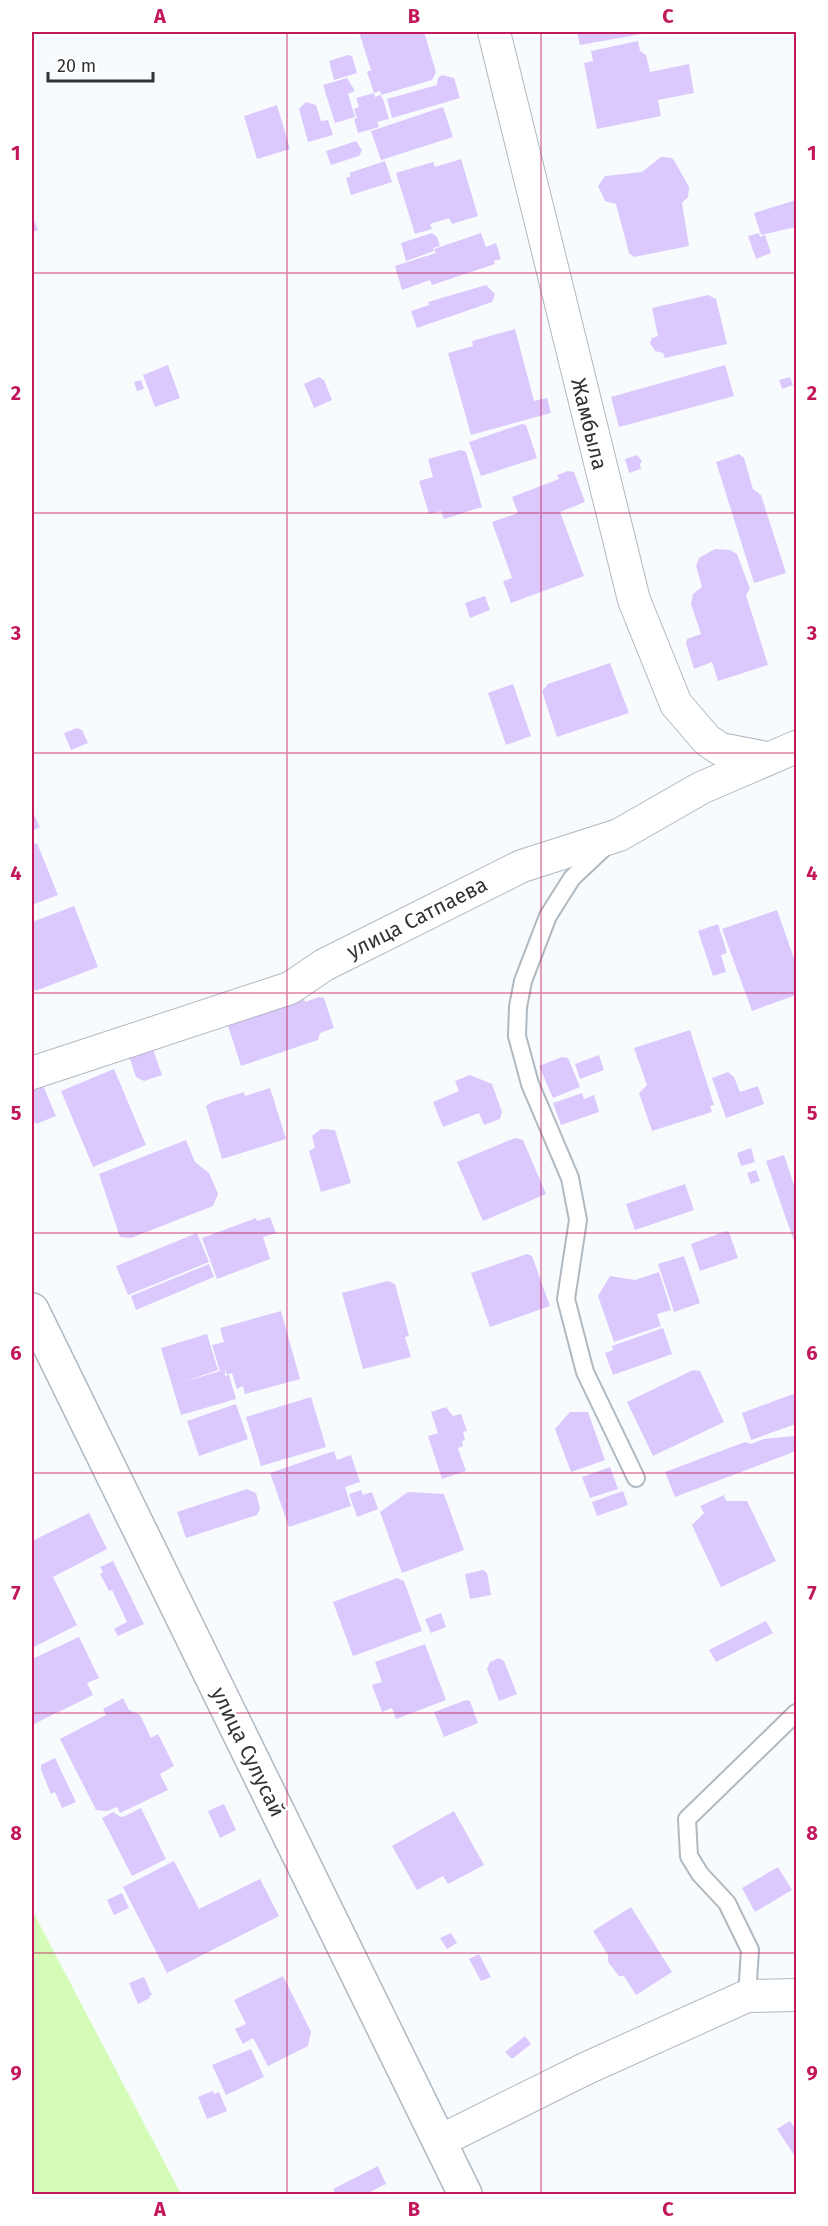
<svg xmlns="http://www.w3.org/2000/svg" width="828" height="2226" font-family="'Fira Sans',sans-serif">
<rect width="100%" height="100%" fill="#f8fbfe"/>
<path fill="#d4fbb8" d="M32,1910L181,2194H32Z"/>
<path fill="#dbc9fd" d="M359,32H424L436,72L432,80L381,95L380,91L374,93L367,72L371,70Z
M577,32H647V33L580,45Z
M638,41L640,51L646,55L650,72L689,64L694,93L658,100L661,116L597,129L584,63L593,61L591,51Z
M348,55L352,56L357,73L334,80L329,61Z
M442,75L454,78L460,98L392,118L387,99L437,85L438,78Z
M347,78L355,91L348,94L355,117L335,123L323,85Z
M374,93L375,97L380,95L383,99L389,119L377,122L379,127L358,133L354,119L357,118L354,109L359,107L356,98Z
M306,102L316,105L321,121L328,120L333,135L308,142L299,109Z
M277,105L290,149L257,159L244,116Z
M443,107L453,137L381,160L371,131Z
M356,141L362,150L359,156L331,165L326,151Z
M661,157L672,158L675,162L689,187L688,197L682,203L689,246L634,257L629,253L616,204L605,201L598,186L605,176L642,172Z
M461,159L478,216L452,224L449,218L430,224L432,229L415,234L396,173L433,162L435,167Z
M385,161L392,182L351,195L346,178L351,176L349,173Z
M796,200V227L761,235L754,213Z
M32,215L38,230L32,232Z
M432,233L437,237L440,246L433,248L434,251L406,261L401,243Z
M481,233L486,247L496,243L501,259L494,261L495,264L432,285L430,280L402,290L395,266L436,253L434,249Z
M759,233L760,237L765,235L771,253L756,259L748,236Z
M486,285L495,294L492,302L417,328L411,311L429,305L428,302Z
M708,295L716,299L727,344L665,358L663,353L655,351L650,343L652,338L658,336L652,308Z
M515,329L534,401L547,398L551,413L471,435L448,353L473,346L472,341Z
M168,365L180,398L155,407L143,375Z
M725,365L734,396L619,427L611,397Z
M319,377L324,380L332,400L314,408L304,384Z
M790,377L793,385L782,389L779,380Z
M141,380L144,389L137,391L134,382Z
M522,424L526,425L537,458L481,476L469,442Z
M461,450L466,452L482,507L444,519L441,511L429,514L419,481L433,477L428,459Z
M739,454L744,458L753,489L761,495L786,573L754,583L716,462Z
M637,455L642,461L640,464L641,469L629,473L625,459Z
M568,471L574,472L585,502L560,512L584,576L511,603L503,581L512,578L492,522L518,513L512,497L559,479L557,475Z
M715,549L730,550L737,554L750,589L746,595L768,665L718,681L712,662L694,669L686,643L687,639L701,634L691,604L693,594L702,587L696,566L699,558Z
M485,596L490,610L470,618L465,603Z
M610,663L629,713L557,737L542,691L548,684Z
M513,684L531,736L506,745L488,693Z
M77,728L82,730L88,743L71,750L64,733Z
M32,810L40,827L32,831Z
M37,843L58,895L32,905V845Z
M74,906L98,967L35,991L32,982V922Z
M777,910L796,964V995L752,1011L722,929Z
M718,924L727,953L721,955L726,972L713,976L698,931Z
M319,997L324,998L334,1028L320,1033L318,1040L241,1066L227,1023L304,998L305,1002Z
M690,1030L714,1105L710,1106L712,1112L652,1131L639,1093L647,1085L634,1048Z
M150,1041L162,1075L144,1081L136,1077L127,1050Z
M599,1055L604,1070L580,1079L575,1064Z
M562,1057L568,1058L580,1087L553,1098L539,1066Z
M114,1069L146,1145L93,1167L61,1091Z
M728,1072L734,1077L740,1092L758,1086L764,1104L726,1118L712,1078Z
M470,1075L492,1084L502,1112L500,1119L484,1125L479,1113L443,1127L433,1102L459,1091L455,1081Z
M32,1083H42L56,1116L36,1124L34,1121L32,1122Z
M270,1088L286,1139L222,1159L206,1106L212,1102L244,1092L245,1096Z
M582,1093L584,1099L594,1095L599,1112L561,1125L553,1103Z
M321,1129L335,1130L351,1183L321,1192L309,1151L315,1148L312,1136Z
M515,1138L523,1140L546,1194L483,1221L457,1162Z
M186,1140L195,1162L209,1173L218,1194L213,1206L131,1238L120,1237L99,1174Z
M751,1148L755,1162L741,1166L737,1153Z
M784,1155L796,1191V1247L766,1161Z
M756,1170L760,1181L751,1184L747,1173Z
M685,1184L694,1210L635,1230L626,1204Z
M270,1217L276,1233L263,1237L270,1259L217,1279L202,1238L256,1218L257,1221Z
M726,1231L729,1232L738,1258L700,1271L691,1244Z
M197,1233L209,1262L128,1295L116,1266Z
M527,1254L532,1256L550,1306L490,1327L471,1273Z
M684,1256L700,1303L674,1312L658,1264Z
M209,1264L214,1277L136,1310L131,1296Z
M659,1272L671,1310L657,1314L661,1326L614,1342L598,1296L610,1276L635,1280Z
M388,1281L395,1284L409,1336L405,1337L411,1357L363,1369L342,1293Z
M281,1311L300,1379L245,1394L243,1386L237,1389L232,1373L227,1375L225,1369V1376L229,1375L236,1399L181,1415L161,1348L207,1334L218,1370L183,1382L220,1371L212,1345L224,1342L220,1328Z
M663,1328L672,1354L613,1375L605,1353L613,1350L612,1346Z
M693,1370L700,1371L724,1422L653,1456L627,1402Z
M796,1393V1424L751,1440L742,1413Z
M311,1397L326,1447L261,1466L246,1417Z
M236,1404L248,1439L199,1456L187,1421Z
M446,1407L453,1416L461,1414L467,1431L463,1432L465,1440L462,1441L463,1446L458,1448L466,1471L442,1479L428,1436L438,1433L431,1412Z
M570,1412H588L605,1460L571,1472L555,1429Z
M794,1436L796,1451L675,1497L665,1472L745,1442L751,1444L764,1439Z
M334,1451L337,1460L351,1455L360,1482L345,1487L351,1506L289,1527L270,1473Z
M610,1467L618,1489L590,1498L582,1477Z
M247,1489L256,1493L260,1509L257,1515L186,1538L177,1512Z
M361,1490L363,1495L372,1492L378,1509L357,1517L349,1494Z
M623,1491L628,1505L597,1516L592,1502Z
M408,1492L444,1494L464,1550L402,1573L380,1512Z
M724,1495L726,1501H747L776,1561L721,1587L692,1525L704,1513L700,1506Z
M89,1513L107,1549L53,1577L77,1625L32,1648V1541Z
M113,1561L144,1624L118,1636L114,1629L127,1622L112,1590L109,1591L100,1574L103,1572L100,1567Z
M483,1570L487,1573L491,1595L470,1599L465,1574Z
M397,1578L404,1581L422,1631L353,1656L333,1602Z
M441,1613L446,1627L431,1633L425,1619Z
M766,1621L773,1633L716,1662L709,1650Z
M79,1637L99,1678L87,1683L93,1695L34,1724L32,1719V1659Z
M425,1644L446,1700L396,1719L392,1708L382,1712L372,1685L382,1682L375,1662Z
M499,1658L504,1661L517,1694L499,1701L487,1669L490,1662Z
M123,1698L129,1710L140,1715L151,1738L158,1734L174,1766L160,1774L168,1790L120,1813L117,1807L107,1811L96,1810L60,1739L106,1715L103,1709Z
M466,1700L470,1701L478,1723L444,1737L434,1712Z
M55,1758L76,1802L62,1808L55,1792L51,1794L41,1770V1765Z
M224,1804L236,1830L220,1838L208,1811Z
M141,1808L166,1859L132,1876L102,1818L113,1812L121,1817L125,1816Z
M454,1811L484,1865L448,1884L443,1876L417,1890L392,1846Z
M174,1861L199,1909L260,1879L279,1916L167,1973L123,1887Z
M778,1867L792,1890L755,1912L742,1888Z
M122,1893L129,1908L114,1915L107,1900Z
M631,1907L672,1972L636,1995L624,1976H619L608,1962V1955L593,1931Z
M451,1933L457,1943L447,1949L440,1938Z
M479,1954L491,1977L481,1981L469,1959Z
M283,1976L311,2032L308,2046L268,2066L253,2038L243,2044L235,2029L246,2024L234,2000Z
M144,1977L152,1995L149,1996L150,1998L138,2004L129,1983Z
M525,2036L531,2044L512,2059L505,2052Z
M251,2049L264,2077L226,2095L212,2065Z
M213,2091L214,2094L219,2092L227,2111L207,2119L198,2097Z
M790,2121L796,2130V2153L794,2155L777,2129Z
M378,2166L386,2184L366,2194H336L333,2189Z"/>
<g fill="none" stroke-linecap="round" stroke-linejoin="round">
<g stroke="#b0b8c0" stroke-width="20">
<path id="service" d="M607,845L572,878L548,916L523,981L518,1007L517,1036L530,1084L570,1178L578,1220L566,1299L585,1372L636,1478
M747,1996L750,1950L727,1903L700,1874L689,1856L687,1819L796,1713"/>
</g>
<g stroke="#b0b8c0" stroke-width="34">
<path id="minor" d="M494,32L634,600L676,704L707,740L720,749L767,758
M32,1073L290,988L324,965L522,866L619,835L701,788L796,747
M440,2141L587,2068L747,1996L796,1995"/>
</g>
<g stroke="#b0b8c0" stroke-width="36">
<path id="secondary" d="M32,1310L465,2194"/>
</g>
<use href="#service" stroke="#fff" stroke-width="16"/>
<use href="#minor" stroke="#fff" stroke-width="32"/>
<use href="#secondary" stroke="#fff" stroke-width="33"/>
</g>
<path fill="none" stroke="#c2185b" stroke-width="1.5" stroke-opacity="0.55" d="M287,32V2194M541,32V2194M32,273H796M32,513H796M32,753H796M32,993H796M32,1233H796M32,1473H796M32,1713H796M32,1953H796"/>
<g text-anchor="middle" dominant-baseline="central" stroke-width="5" stroke-linejoin="round" paint-order="stroke">
<g font-size="21" fill="#313437" stroke="#fff">
<text transform="translate(589 424) rotate(76)">Жамбыла</text>
<text transform="translate(417 918) rotate(-27)">улица Сатпаева</text>
<text transform="translate(248 1752) rotate(64)">улица Сулусай</text>
</g>
</g>
<rect width="828" height="2226" fill="none" stroke="#ffffff" stroke-width="66"/>
<path d="M48 72v9h105v-9" fill="none" stroke="#313437" stroke-width="3"/>
<text x="57" y="72" font-size="18" fill="#313437" stroke="#ffffff" stroke-width="4.5" paint-order="stroke">20 m</text>
<rect x="33" y="33" width="762" height="2160" fill="none" stroke="#c2185b" stroke-width="2"/>
<g font-size="20" text-anchor="middle" font-weight="bold" fill="#c2185b">
<text x="160" y="23">A</text>
<text x="414" y="23">B</text>
<text x="668" y="23">C</text>
<text x="16" y="160">1</text>
<text x="812" y="160">1</text>
<text x="16" y="400">2</text>
<text x="812" y="400">2</text>
<text x="16" y="640">3</text>
<text x="812" y="640">3</text>
<text x="16" y="880">4</text>
<text x="812" y="880">4</text>
<text x="16" y="1120">5</text>
<text x="812" y="1120">5</text>
<text x="16" y="1360">6</text>
<text x="812" y="1360">6</text>
<text x="16" y="1600">7</text>
<text x="812" y="1600">7</text>
<text x="16" y="1840">8</text>
<text x="812" y="1840">8</text>
<text x="16" y="2080">9</text>
<text x="812" y="2080">9</text>
<text x="160" y="2216">A</text>
<text x="414" y="2216">B</text>
<text x="668" y="2216">C</text>
</g>
</svg>
